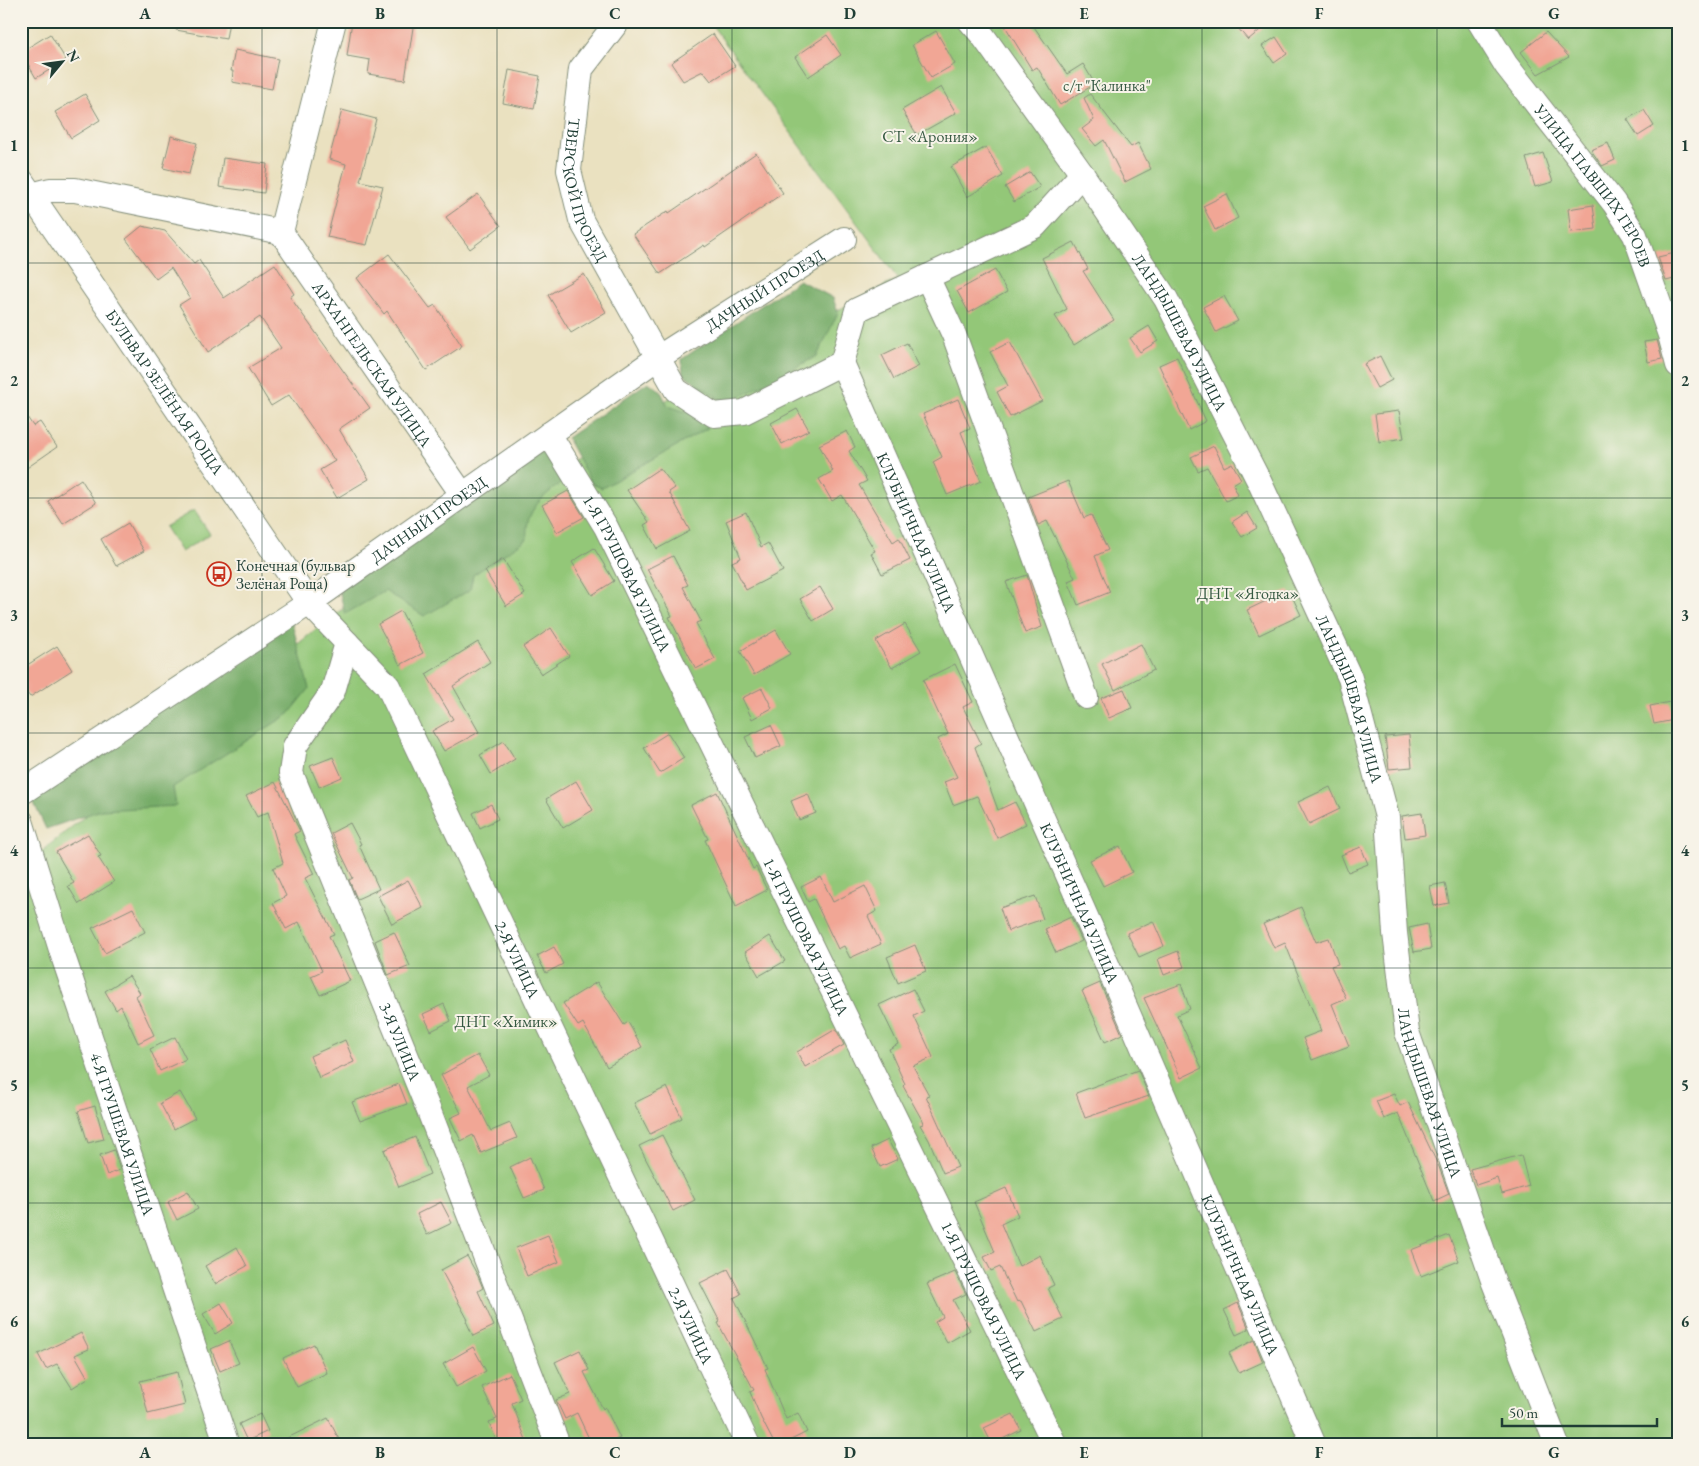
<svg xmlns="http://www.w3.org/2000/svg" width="1699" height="1466" font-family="'EB Garamond',serif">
<rect width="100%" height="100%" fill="#f7f3e8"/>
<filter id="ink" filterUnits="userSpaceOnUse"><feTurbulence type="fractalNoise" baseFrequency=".02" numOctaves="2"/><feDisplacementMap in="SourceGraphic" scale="10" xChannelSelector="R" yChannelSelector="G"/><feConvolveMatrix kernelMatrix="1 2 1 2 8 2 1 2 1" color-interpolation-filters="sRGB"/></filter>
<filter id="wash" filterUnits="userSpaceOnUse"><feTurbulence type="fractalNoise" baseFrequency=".0096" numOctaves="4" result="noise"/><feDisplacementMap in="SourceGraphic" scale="20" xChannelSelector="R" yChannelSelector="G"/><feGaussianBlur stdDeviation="1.12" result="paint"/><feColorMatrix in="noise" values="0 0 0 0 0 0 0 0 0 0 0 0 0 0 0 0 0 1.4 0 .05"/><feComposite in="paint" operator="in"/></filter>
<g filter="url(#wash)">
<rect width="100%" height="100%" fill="#eae1c0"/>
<path fill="#93c778" stroke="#598256" d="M709,21H1678V1445H21V868L335,614L676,394L898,279Z
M194,510L210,534L181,552L165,527Z"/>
<path fill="#76ac68" stroke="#4a744e" d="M799,280L833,298L838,313L817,356L738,398L724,402L683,374L682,359Z
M648,382L660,390L668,406L702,417L708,428L602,488L592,484L567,438Z
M539,451L549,456L565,480C544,496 524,509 527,539L473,575L470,590L424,616L385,591L345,614L338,585Z
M280,619H291L309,689L289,714L173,787L176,806L101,810L46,829L33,801Z"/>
<g id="blocks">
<path fill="#f1a695" d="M176,21H229L226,39L176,30Z
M352,21H414L405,80L368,74L370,60L347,56Z
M1002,21H1030L1067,74L1083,64L1095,84L1060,105L1037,67L1032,70Z
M1232,21H1271L1248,40Z
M936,31L955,64L931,78L912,45Z
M1546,32L1569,57L1538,74L1521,52Z
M50,34L66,60L36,78L21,52Z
M713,34L735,66L711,81L703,71L683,81L671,63Z
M827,35L841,55L808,77L795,57Z
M1276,37L1287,54L1274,63L1262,46Z
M235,50L278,59L272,89L232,82L233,71H231Z
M509,70L540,76L534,109L503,103Z
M941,87L956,113L917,135L902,110Z
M85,94L100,120L71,138L55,112Z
M1090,94L1131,147L1138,143L1151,169L1125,182L1104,140L1096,146L1082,129L1094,120L1084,98Z
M342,110L376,119L360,181L383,186L367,245L327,237L346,164L329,159Z
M1644,110L1654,126L1638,136L1627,119Z
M171,136L197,143L189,174L163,168Z
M1608,143L1615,160L1602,166L1591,150Z
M986,147L1003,176L967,197L951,167Z
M756,153L783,193L705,247L704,245L660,274L633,234L668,211L669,213Z
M1543,153L1553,182L1535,187L1526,158Z
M223,158L267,164L264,193L219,187Z
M1030,172L1040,187L1014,202L1005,187Z
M478,194L501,226L470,249L446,217Z
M1227,194L1238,218L1215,230L1203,206Z
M1593,205L1596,229L1571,232L1568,209Z
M142,226L165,231L194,264L199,260L224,298L275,264L294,294L290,297L370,408L339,429L369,479L337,498L320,470L335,461L289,395L271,406L248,368L281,348L260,317L208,352L179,305L190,298L171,268L156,279L126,239Z
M1074,242L1088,269L1083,271L1114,320L1074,345L1055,316L1067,309L1042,258Z
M1675,253L1678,278L1666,281L1658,257Z
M389,254L430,308L435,305L462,346L426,370L387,311L384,314L357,278Z
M995,270L1007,292L969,313L957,291Z
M584,274L606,312L571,333L548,295Z
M1224,296L1238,321L1216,332L1203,307Z
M1149,326L1158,341L1140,352L1130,338Z
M1657,340L1662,359L1648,362L1644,342Z
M1010,342L1042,401L1010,417L997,392L1008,386L990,352Z
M907,343L919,366L894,379L882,355Z
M1380,356L1392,380L1377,388L1364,364Z
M1177,357L1206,421L1189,430L1159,365Z
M958,399L970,428L961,432L981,481L947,495L933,462L942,457L923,414Z
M21,408L33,426L40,422L57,447L21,472Z
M797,409L809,430L782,444L771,423Z
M1399,411L1404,438L1379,442L1375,414Z
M847,431L855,447L849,451L867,481L859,485L893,542L899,538L910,560L882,574L871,553L875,551L842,495L832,501L819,479L833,471L819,445Z
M1214,446L1224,467L1232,463L1241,479L1233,484L1238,495L1226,501L1207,467L1198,471L1191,457Z
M660,468L675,488L669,492L690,531L657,549L644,525L649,522L627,490Z
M81,479L96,503L63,524L48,501Z
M1068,481L1084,518L1091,515L1108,550L1095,556L1110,592L1078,605L1068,581L1075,578L1047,521L1038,525L1028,497Z
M568,491L584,517L557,532L542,505Z
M746,512L761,547L768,543L783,571L746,590L732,562L741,558L726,521Z
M1247,512L1257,528L1242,537L1232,522Z
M128,523L144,551L116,566L101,539Z
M594,548L614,581L592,595L572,562Z
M673,556L688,585L683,587L701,621L696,623L715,659L696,669L669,617L672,616L647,569Z
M503,559L525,594L506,606L485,571Z
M1027,575L1042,627L1025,633L1006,582Z
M820,587L833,609L813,621L800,599Z
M1289,590L1301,615L1259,635L1247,610Z
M401,611L423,653L400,665L378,624Z
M905,624L921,651L892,668L876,641Z
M551,628L569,656L541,674L523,647Z
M776,630L790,654L754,675L740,651Z
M478,642L490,662L453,686L479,732L444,751L432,731L453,719L426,674Z
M1141,644L1154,670L1115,690L1102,664Z
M57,646L72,670L30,697L21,685V669Z
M955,664L973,702L963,707L981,743L975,747L998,810L1015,802L1026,824L997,838L977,796L953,805L944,782L957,777L938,739L948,734L923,680Z
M762,688L772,708L752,719L742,698Z
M1124,689L1132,708L1109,718L1101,698Z
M1670,702L1674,720L1654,724L1650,706Z
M771,725L781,746L755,758L745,737Z
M668,733L684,758L660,773L644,748Z
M1409,735L1412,767L1389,769L1385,737Z
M504,741L515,759L491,774L480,755Z
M333,757L342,777L319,787L310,766Z
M576,781L593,810L563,828L546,799Z
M275,782L300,831L294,834L314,874L305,878L334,934L329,936L350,981L320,995L311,976L322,971L299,922L286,929L273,903L286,896L273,868L283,863L268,812L257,817L246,796Z
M1330,787L1340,809L1309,824L1298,802Z
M717,792L753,869L756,867L767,890L736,906L705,840L708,839L691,805Z
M808,794L816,813L799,820L791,801Z
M491,804L498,819L480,828L473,813Z
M1422,813L1425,835L1405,838L1402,816Z
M350,823L361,844L359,845L379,889L357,899L349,880L353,878L331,833Z
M88,834L101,856L98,857L114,882L79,904L68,886L74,883L56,852Z
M1120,846L1132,872L1103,886L1090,860Z
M1361,847L1368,864L1348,872L1341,855Z
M821,877L833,902L865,886L877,911L868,916L881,944L850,958L844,946L838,949L814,899L808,902L801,887Z
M408,880L423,908L392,924L378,896Z
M1445,883L1449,903L1434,906L1430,886Z
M1035,896L1043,919L1008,931L1000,908Z
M1301,907L1316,942L1329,938L1338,964L1331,966L1346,998L1332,1004L1349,1046L1312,1060L1303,1038L1321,1031L1285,943L1274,948L1263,924Z
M133,908L145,932L105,953L92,928Z
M1071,917L1082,941L1056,953L1045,929Z
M1153,921L1164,946L1139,957L1127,933Z
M1427,924L1431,949L1414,952L1409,928Z
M394,932L410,966L388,975L375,941Z
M770,936L785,961L759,976L745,952Z
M915,945L926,971L898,983L887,957Z
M554,947L563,964L546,973L537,956Z
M1178,951L1184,967L1164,975L1158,959Z
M129,976L140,993L136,996L154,1035L138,1043L121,1006L116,1010L105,991Z
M597,982L624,1025L628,1022L642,1047L607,1067L583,1023L578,1026L563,1003Z
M1100,983L1122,1034L1105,1042L1082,991Z
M1181,984L1190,1009L1177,1015L1202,1068L1181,1078L1144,998Z
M913,989L924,1011L914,1016L933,1057L913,1066L929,1095L926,1096L958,1167L943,1173L929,1140L920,1125L923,1124L922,1120L903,1086L905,1084L889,1049L898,1044L879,1005Z
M444,1004L451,1021L431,1031L423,1014Z
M836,1029L844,1045L805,1067L797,1052Z
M175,1037L186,1059L160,1071L150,1049Z
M345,1040L354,1062L319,1078L310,1056Z
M478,1055L489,1075L468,1086L491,1131L510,1123L517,1138L481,1153L473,1135L461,1141L450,1118L461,1113L441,1075Z
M1138,1070L1149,1096L1085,1118L1076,1093Z
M399,1084L407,1104L360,1121L352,1102Z
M667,1087L682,1118L650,1134L634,1103Z
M180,1092L195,1118L174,1129L160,1103Z
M1394,1094L1400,1106L1408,1102L1439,1167L1449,1194L1434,1201L1398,1113L1384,1119L1376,1101Z
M95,1106L104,1139L88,1143L78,1111Z
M662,1135L695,1200L673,1211L639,1146Z
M415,1137L430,1174L399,1187L384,1150Z
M888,1140L898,1159L880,1167L871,1148Z
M114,1150L120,1170L107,1175L100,1155Z
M1521,1155L1529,1186L1502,1194L1497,1178L1476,1185L1470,1169Z
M530,1157L544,1190L524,1198L510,1167Z
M1006,1188L1018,1216L1001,1224L1019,1266L1040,1255L1054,1285L1048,1288L1063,1319L1036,1332L1021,1301L1017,1302L1000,1267L991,1271L984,1257L995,1252L974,1202Z
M188,1191L198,1209L177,1220L168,1202Z
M441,1202L452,1223L427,1235L417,1214Z
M548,1235L559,1262L527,1276L516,1248Z
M1449,1235L1459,1261L1421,1276L1411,1250Z
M237,1247L247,1266L215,1284L205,1266Z
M467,1256L478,1276L483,1288L478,1291L494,1326L473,1336L466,1321L468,1320L441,1270Z
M728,1269L741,1294L734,1298L768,1368L765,1369L786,1419L798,1413L807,1432L781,1445H775L761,1418L750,1392L754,1390L718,1323L720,1322L700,1283Z
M955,1272L966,1294L953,1300L970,1330L947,1343L935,1322L943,1317L927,1284Z
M221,1303L233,1323L215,1334L203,1314Z
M1238,1303L1249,1329L1236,1335L1224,1310Z
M81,1333L89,1349L75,1355L88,1378L72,1388L57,1364L46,1369L38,1354Z
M1254,1340L1263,1362L1239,1373L1229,1353Z
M229,1341L239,1363L220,1371L211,1349Z
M314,1344L327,1373L297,1387L283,1358Z
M473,1347L486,1371L456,1387L443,1364Z
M580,1350L589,1370L584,1372L603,1409L605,1407L620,1438L606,1445H592L577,1413L565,1419L556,1400L570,1394L555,1362Z
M177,1372L185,1405L148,1414L140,1381Z
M510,1374L521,1399L512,1403L528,1445H498L489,1422L497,1419L482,1387Z
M260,1414L268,1431L247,1441L239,1424Z
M1013,1414L1021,1430L992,1444L984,1428Z
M328,1418L342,1445H273Z"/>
</g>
</g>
<g filter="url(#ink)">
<use href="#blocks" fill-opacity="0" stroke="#848f7a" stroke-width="1"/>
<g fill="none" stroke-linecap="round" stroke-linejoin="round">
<g stroke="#848f7a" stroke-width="26">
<g id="street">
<path id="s1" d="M334,21L281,232L462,494"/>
<path id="s2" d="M618,21L581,69L569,170L581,220L676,390L714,415L744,412L842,363"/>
<path id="s3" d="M970,21L983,36L1082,174L1166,299L1260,483L1350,678L1387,817L1395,933L1407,1032L1494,1283L1557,1445"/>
<path id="s4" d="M1479,21L1506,65L1614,203L1635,235L1670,335L1678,365"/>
<path id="s5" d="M21,180L309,603L388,686L748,1445"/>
<path d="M31,195L50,190H75L281,232"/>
<path d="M927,277L954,335L1086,697"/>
<path id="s6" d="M842,363L1103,955L1314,1445"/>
<path d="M842,363L857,310L1035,226L1082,174"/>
<path id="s7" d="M549,434L606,527L1055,1445"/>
<path id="s8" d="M347,643L333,691L295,746L291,773L429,1111L558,1445"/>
<path id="s9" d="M21,793L309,603L659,357L844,239"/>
<path id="s10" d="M21,821L62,953L227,1445"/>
</g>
</g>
<use href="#street" stroke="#fff" stroke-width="24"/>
</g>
</g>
<path fill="none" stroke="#1f3d34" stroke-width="1" stroke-opacity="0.55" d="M262,21V1445M497,21V1445M732,21V1445M967,21V1445M1202,21V1445M1437,21V1445M21,263H1678M21,498H1678M21,733H1678M21,968H1678M21,1203H1678"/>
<defs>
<g id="bus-ring" transform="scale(1.25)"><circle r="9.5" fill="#f7f3e8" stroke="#c8321e" stroke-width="1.5"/><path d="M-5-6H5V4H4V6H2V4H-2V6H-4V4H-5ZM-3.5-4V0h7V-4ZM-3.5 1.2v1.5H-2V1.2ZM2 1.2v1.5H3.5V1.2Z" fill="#c8321e"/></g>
</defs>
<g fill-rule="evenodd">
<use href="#bus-ring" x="219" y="574"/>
</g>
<g text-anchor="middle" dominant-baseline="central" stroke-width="4" stroke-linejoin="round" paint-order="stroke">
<g font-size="16" fill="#365942" stroke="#f7f3e8">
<text x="1107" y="85">с/т "Калинка"</text>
<text x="930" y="136">СТ «Арония»</text>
<text x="1248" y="593">ДНТ «Ягодка»</text>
<text x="506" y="1021">ДНТ «Химик»</text>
</g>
<g font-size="16" fill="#1f3d34" stroke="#f7f3e8">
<text stroke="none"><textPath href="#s4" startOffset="201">УЛИЦА ПАВШИХ ГЕРОЕВ</textPath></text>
<text stroke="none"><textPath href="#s2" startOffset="185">ТВЕРСКОЙ ПРОЕЗД</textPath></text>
<text stroke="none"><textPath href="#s9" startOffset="898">ДАЧНЫЙ ПРОЕЗД</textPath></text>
<text stroke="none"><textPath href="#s3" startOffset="376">ЛАНДЫШЕВАЯ УЛИЦА</textPath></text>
<text stroke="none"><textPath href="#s1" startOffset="378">АРХАНГЕЛЬСКАЯ УЛИЦА</textPath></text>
<text stroke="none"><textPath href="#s5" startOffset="256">БУЛЬВАР ЗЕЛЁНАЯ РОЩА</textPath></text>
<text stroke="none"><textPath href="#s9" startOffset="491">ДАЧНЫЙ ПРОЕЗД</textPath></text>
<text stroke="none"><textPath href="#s6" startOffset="185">КЛУБНИЧНАЯ УЛИЦА</textPath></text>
<text stroke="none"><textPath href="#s7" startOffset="160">1-Я ГРУШОВАЯ УЛИЦА</textPath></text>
<text stroke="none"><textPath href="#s3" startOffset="781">ЛАНДЫШЕВАЯ УЛИЦА</textPath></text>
<text stroke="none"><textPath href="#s6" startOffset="590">КЛУБНИЧНАЯ УЛИЦА</textPath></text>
<text stroke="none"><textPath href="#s7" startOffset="565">1-Я ГРУШОВАЯ УЛИЦА</textPath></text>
<text stroke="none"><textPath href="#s5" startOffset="929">2-Я УЛИЦА</textPath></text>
<text stroke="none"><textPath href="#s8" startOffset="434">3-Я УЛИЦА</textPath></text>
<text stroke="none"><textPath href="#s3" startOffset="1186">ЛАНДЫШЕВАЯ УЛИЦА</textPath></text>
<text stroke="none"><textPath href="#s10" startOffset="329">4-Я ГРУШЕВАЯ УЛИЦА</textPath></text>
<text stroke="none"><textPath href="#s6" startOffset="995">КЛУБНИЧНАЯ УЛИЦА</textPath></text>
<text stroke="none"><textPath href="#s7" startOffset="970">1-Я ГРУШОВАЯ УЛИЦА</textPath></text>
<text stroke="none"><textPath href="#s5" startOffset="1334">2-Я УЛИЦА</textPath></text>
</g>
<g font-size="16" fill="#1f3d34" stroke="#f7f3e8" text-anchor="start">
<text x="236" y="565">Конечная (бульвар<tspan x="236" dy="18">Зелёная Роща)</tspan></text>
</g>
</g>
<rect width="1699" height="1466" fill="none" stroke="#f7f3e8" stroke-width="55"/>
<g transform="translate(62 62) rotate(61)" stroke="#f7f3e8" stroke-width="4" paint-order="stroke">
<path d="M0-4L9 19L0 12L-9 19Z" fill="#1f3d34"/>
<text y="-8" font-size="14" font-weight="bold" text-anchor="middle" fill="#1f3d34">N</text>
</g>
<path d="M1502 1418v8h155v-8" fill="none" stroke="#1f3d34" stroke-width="2.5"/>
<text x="1509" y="1418" font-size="15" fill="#1f3d34" stroke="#f7f3e8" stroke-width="4" paint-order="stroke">50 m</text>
<rect x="28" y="28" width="1644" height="1410" fill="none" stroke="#1f3d34" stroke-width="2"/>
<g font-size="16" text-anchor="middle" font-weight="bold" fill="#1f3d34">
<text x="145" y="19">A</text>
<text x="380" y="19">B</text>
<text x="615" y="19">C</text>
<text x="850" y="19">D</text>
<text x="1084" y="19">E</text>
<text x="1319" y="19">F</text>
<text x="1554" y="19">G</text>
<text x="14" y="151">1</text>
<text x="1685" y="151">1</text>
<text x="14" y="386">2</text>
<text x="1685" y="386">2</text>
<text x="14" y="621">3</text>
<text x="1685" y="621">3</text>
<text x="14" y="856">4</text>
<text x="1685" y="856">4</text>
<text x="14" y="1091">5</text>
<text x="1685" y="1091">5</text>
<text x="14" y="1327">6</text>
<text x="1685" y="1327">6</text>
<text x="145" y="1458">A</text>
<text x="380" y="1458">B</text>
<text x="615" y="1458">C</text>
<text x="850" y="1458">D</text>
<text x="1084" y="1458">E</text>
<text x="1319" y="1458">F</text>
<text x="1554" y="1458">G</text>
</g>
</svg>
